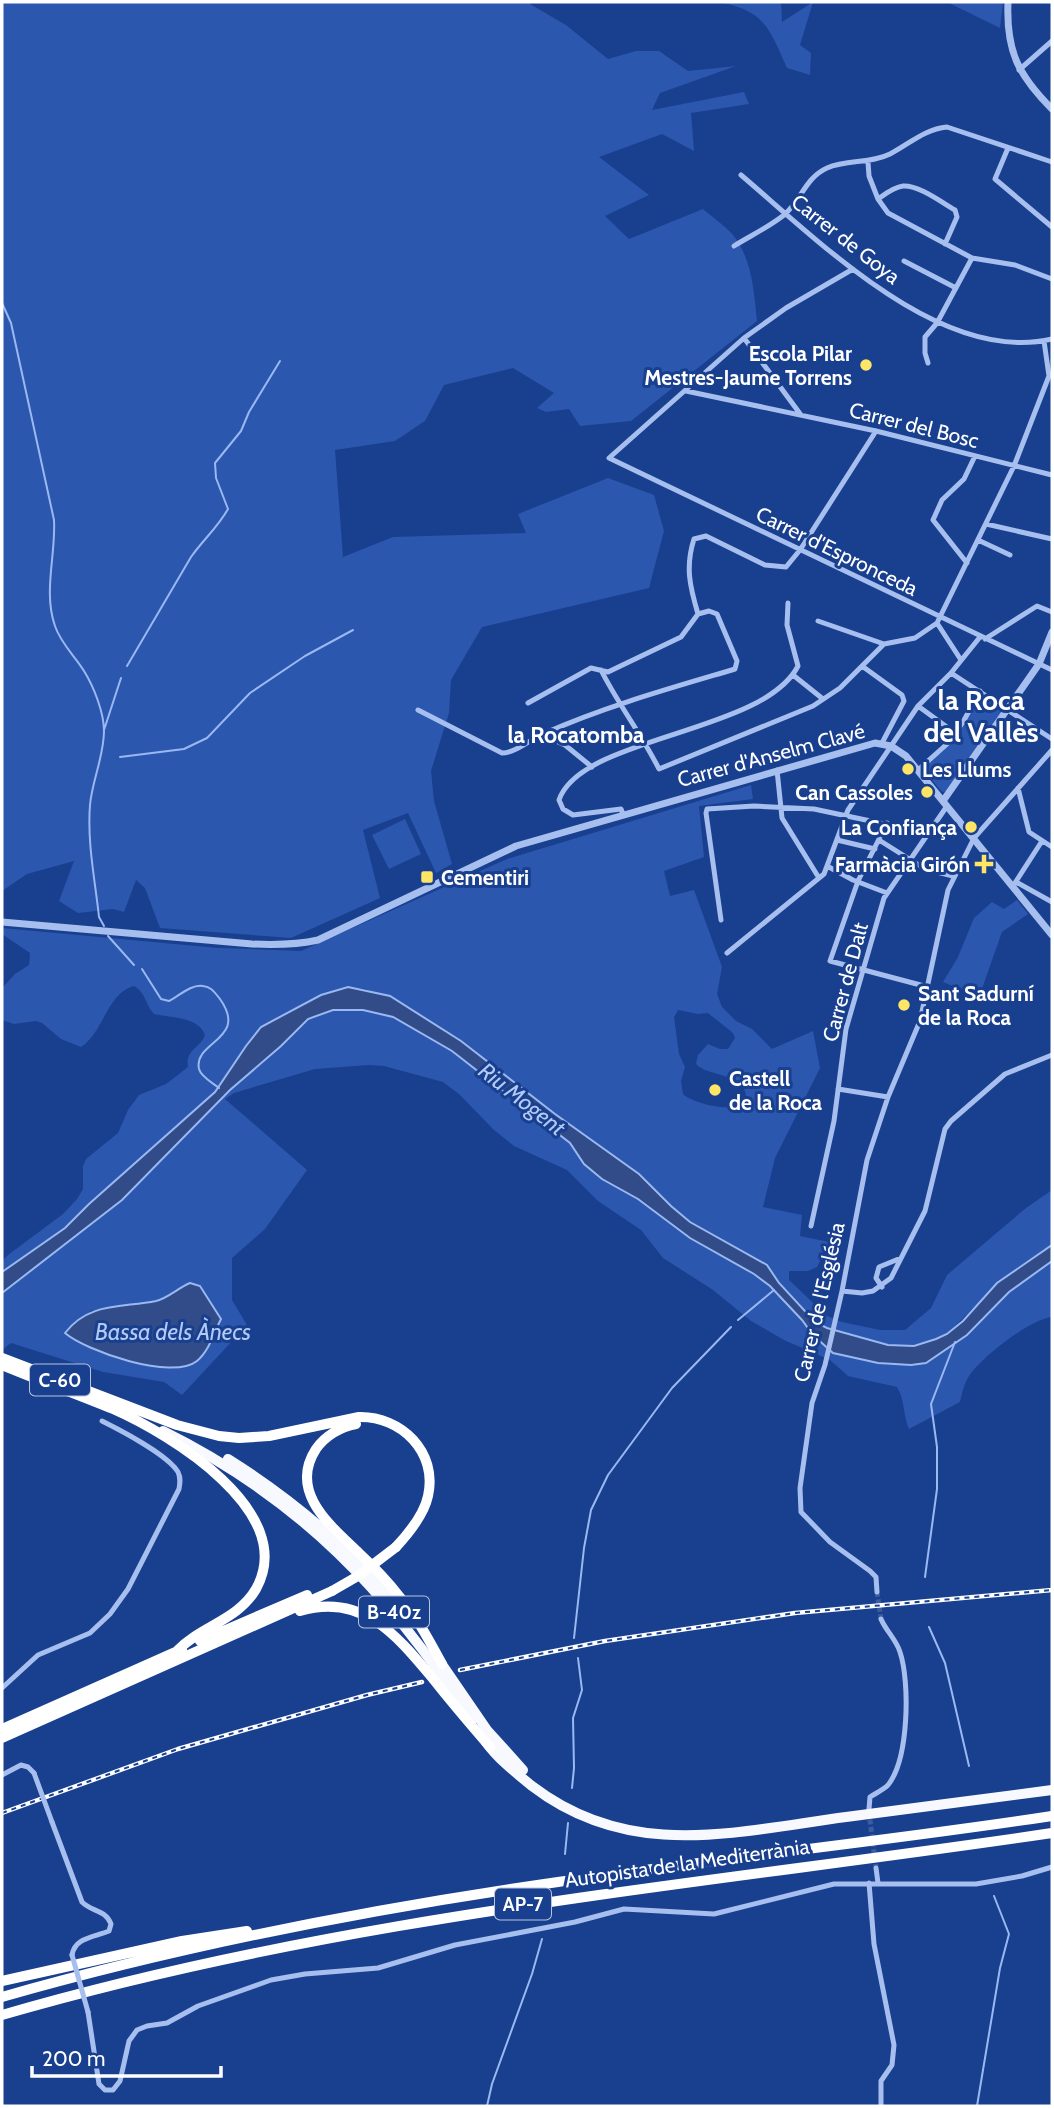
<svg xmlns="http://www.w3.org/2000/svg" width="1054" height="2108" font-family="Cabin,sans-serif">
<rect width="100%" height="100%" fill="#193f8f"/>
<path fill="#2c57ae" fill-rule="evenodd" d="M2,2H531L530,4L566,25L608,59L636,51H659L688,71L736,66L660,93L652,110L744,92L749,104L691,113L694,151L662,134L599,157L649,195L605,216L629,239L703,209C712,217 724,225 733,235C752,258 754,292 757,321L631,421L580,426L569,409L546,412L537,408L554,393L513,368L444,385L425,421L395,441L335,450L343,557L393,537L526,533L518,514L608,478L654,495L664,531L649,588L482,627L451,680L449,713L431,771L434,801L452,864L436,873L408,813L363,830L380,898L291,938L160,928L145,888L136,880L124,912L113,909L78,913L59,901L74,861L27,874L2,891Z
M717,2H781L782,22L813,2L800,45L811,53L810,75L787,68C769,27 764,10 717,2Z
M947,2H1003L1000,28L949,3Z
M982,693L1006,710L949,791L942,792L921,767L947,744Z
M751,785L753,799L699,806L704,857L664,871L670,896L694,890L722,967L717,994L722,1007L736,1021L752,1029L772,1049L813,1031L820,1068L775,1158L763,1207L802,1215L800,1236L829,1242L817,1267L808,1271H789V1280L827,1316L842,1322L880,1330H905L931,1308L947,1275L1026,1208L1052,1190V1245L1043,1250L972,1309L947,1334L936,1339L914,1346L888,1345L827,1328L816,1322L779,1283L767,1265L690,1222L671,1206L639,1174L555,1114L461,1041L366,989L348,987L321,995L261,1027L246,1046L215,1092L89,1204L65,1228L2,1272V1261L8,1255L63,1214L77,1199L83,1189V1166L86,1159L118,1133L128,1110L139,1095L166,1084L188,1067C185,1049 200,1049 205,1035C198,1016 170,1018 154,1014C145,1004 146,993 134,986C107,993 104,1032 81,1047L61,1039L42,1023L36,1021L14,1024L2,1020L3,987L15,974L29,965L30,953L2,934V928L218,948L301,951L507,859ZM678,1010L698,1014L708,1013L733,1033L735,1038L728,1049H720L708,1044L698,1055L696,1064C707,1077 744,1072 746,1096C748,1118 690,1103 683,1094L681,1081L685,1067L679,1054L674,1017Z
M405,819L421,854L389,869L372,835Z
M1017,900L1028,914L1002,932L979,997L943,982L958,957L974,918L992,902L1004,909Z
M333,1010H363L393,1017L452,1051L570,1143L584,1164L602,1179L638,1199L690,1238L754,1274L770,1286L802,1320L813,1335L833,1353L878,1363L911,1365L926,1363L967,1335L1009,1292L1052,1261V1317C1030,1319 981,1358 969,1376C964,1384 962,1393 960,1402L909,1429C903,1416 905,1400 897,1387L848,1376L830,1360L784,1340L751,1321L713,1290L663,1258L641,1230L598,1201L567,1170L514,1146L494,1130L459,1094L443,1082L384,1066L369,1065L315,1069L234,1093L225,1099L307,1170L265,1229L232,1258V1300L247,1325L182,1395L164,1382L103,1372L11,1343L2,1350V1293L122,1200L230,1090L281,1046L308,1019ZM200,1286L221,1319L213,1334L149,1366L116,1357L95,1348L90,1311L155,1301L166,1297L178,1288Z"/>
<path fill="#314c88" stroke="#9ab8f1" stroke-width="2" d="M348,987L390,996L461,1041L555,1114L639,1174L671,1206L690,1222L767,1265L779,1283L815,1322L827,1328L888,1345L914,1346L936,1339L947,1334L963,1321L997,1283L1052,1245V1261L1009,1292L967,1335L926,1363L911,1365L878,1363L833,1353L813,1335L802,1320L770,1286L754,1274L690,1238L638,1199L602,1179L584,1164L570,1143L452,1051L393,1017L363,1010H333L308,1019L281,1046L230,1090L122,1200L2,1293V1272L65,1228L89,1204L215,1092L246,1046L261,1027L321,995Z
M190,1283L200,1286L221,1319C214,1333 209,1351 197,1361C172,1381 86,1351 65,1333C89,1302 121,1308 156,1301C168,1298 178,1288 190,1283Z"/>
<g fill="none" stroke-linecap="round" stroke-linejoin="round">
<path stroke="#9ab8f1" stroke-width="2" d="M2,303L11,323L54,520C56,555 43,592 55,626C61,644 75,656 84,671C94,687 104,713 104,731C104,756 92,781 90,805C87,842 95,880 99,917L104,926
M127,666L191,557C203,540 218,527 228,509L216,478L215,463L241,431L249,412L280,361
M104,730L121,678
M120,757L184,749L207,738L250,693L305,656L353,630
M108,936L134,965
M142,969L161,999L169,1001C179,996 191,984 203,986C212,987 215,993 220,999C249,1040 193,1041 199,1069C201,1077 213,1083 219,1088
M738,1320L774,1290
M925,1577L937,1489V1447L931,1404L955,1342
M929,1627L945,1663L969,1766
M574,1638L584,1548L591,1510L608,1475L672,1388L731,1327
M572,1788L574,1768L573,1718L582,1690L578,1658
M565,1854L568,1823
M487,2106L492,2084L532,1974L542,1939
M977,2106L1000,1968L1009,1934L994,1896"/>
<path stroke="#3c5ca0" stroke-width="5" stroke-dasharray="5 2.5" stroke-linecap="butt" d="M877,1592L881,1619
M869,1812L876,1868"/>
<path stroke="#a7bfef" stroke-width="5" d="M1019,70L1052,41
M1008,148L995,179L1052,227
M868,162L869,176L878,199L888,213L972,258L1015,265L1052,279
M741,175C819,241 941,365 1052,339
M878,199C885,194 894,187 903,186C919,185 941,202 955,210L957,217L945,244
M734,246C750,236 769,227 784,215C801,201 805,178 827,168C847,159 870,164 890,154C909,144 925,129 947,127L1052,162
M904,261L956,288
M853,269L786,308L744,338L609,458L1052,670
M744,338L801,415
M928,363L925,353V337L937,323L972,258
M686,391L876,431L1052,475
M986,524L1052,539
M978,540L1010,555
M967,563L933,520L942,500L964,479L975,456
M698,614C690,587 685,567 694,539L706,536L765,565L786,567L800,550L876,431
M818,621L884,644
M937,623L961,660
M985,639L1037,606L1052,612
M862,666L902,695L904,701L882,743
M601,670C618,704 642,735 659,769L813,706L840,688L884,644L915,638L937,623L1014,466L1049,376L1044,341
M951,673L1052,739
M793,675L823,699
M918,706L955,733
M418,710L502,753C516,753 532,738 545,733C606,706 671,688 735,669L737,661L717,614L709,611L698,614L681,637L608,672L591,668L528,703
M542,735L565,745L592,767
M777,770L782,818L819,878
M918,770L947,744L963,722L980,691
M1018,788L1029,832L1052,847
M623,814L621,809L573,815L563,809L559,800C581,736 763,734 798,666L787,625L788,603
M887,823L858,881L830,961L928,987
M837,840L875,849
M879,840L925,869L953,876
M827,866L853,880L887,893
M1016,882L1052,902
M1013,886L1042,841
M721,920L706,813L707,809L754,806L814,809L927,833
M727,953L824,874L848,810L918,706L951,673L980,637
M838,1089L888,1097
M811,1226L834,1121L846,1029L884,898L947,806
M882,1287L876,1278L879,1267L901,1258
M842,1291L862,1293L873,1291L891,1278L925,1211L945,1129L951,1121L1005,1074L1052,1055
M877,1592L876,1577L870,1571L830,1542L801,1512L800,1488L812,1403L825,1365L842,1291L867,1160L888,1097L920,1021L948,890L974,838L1052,750
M2,1688L38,1655L90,1633L110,1614L128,1589L179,1489C180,1483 181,1478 178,1472C168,1455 120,1430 102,1421
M2,1775L21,1765L28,1767L34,1773
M869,1809L870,1797C876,1793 883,1790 888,1785C909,1759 910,1682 900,1652C896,1639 886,1631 881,1619
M52,1822L82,1902C92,1912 106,1910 111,1924L109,1931C95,1937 75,1937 72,1955
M876,1868L878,1883
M869,1883L874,1944L894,2045L892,2065L881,2081V2106
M88,2012L99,2084L105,2090H113L120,2081L129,2041L137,2030L147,2026L167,2023L198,2006L271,1980L305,1974L378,1968L455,1945L575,1922L624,1909L714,1914L834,1884H976L1022,1876L1052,1867"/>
<path stroke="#a7bfef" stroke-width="7" d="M1008,2C1006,51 1018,75 1052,109
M943,801L1039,664L1052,632
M2,922L252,944C275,945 296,945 318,940L516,846L875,743L891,746L906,756L1052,935"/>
<path stroke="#f7f9ff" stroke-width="10" d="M163,1431C302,1500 388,1592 472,1720
M228,1459C290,1498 348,1546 396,1604
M439,1660L487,1730L523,1770
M486,1742C498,1759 516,1773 532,1786C630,1861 734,1832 846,1817C915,1808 983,1799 1052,1790"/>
<path stroke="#fff" stroke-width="10" d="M2,1358L177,1425L219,1436L239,1438L269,1436L359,1417C401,1416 438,1452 428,1496C424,1515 409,1533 396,1547
M4,1366C40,1381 77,1394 113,1409C170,1434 299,1512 256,1589C238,1620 201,1626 178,1650
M356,1424C340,1427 325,1436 316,1449C288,1492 331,1526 359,1553C373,1566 387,1580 399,1596C417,1617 429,1640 442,1664
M300,1611C363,1592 398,1637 434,1680C452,1703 471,1725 490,1747
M200,1641L307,1595
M2,1729L182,1649
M2,1738L332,1591
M2,1981L182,1941L247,1931
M2,1997C184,1945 370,1909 558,1882C722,1858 888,1841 1052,1816
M2,2015C345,1915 700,1885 1052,1833"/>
<g stroke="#fff" stroke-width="4.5">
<path id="rail" d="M460,1670L605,1641L795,1613L1052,1590
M2,1813L178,1749L367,1695L422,1682"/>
</g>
<use href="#rail" stroke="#193f8f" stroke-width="2" stroke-dasharray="5" stroke-linecap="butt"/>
<path stroke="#a7bfef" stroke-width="5" d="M34,1773L52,1822
M72,1955L88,2012"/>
<path stroke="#fff" stroke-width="10" d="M332,1591L358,1576L396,1547"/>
</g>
<g fill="#ffe565" stroke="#193f8f" stroke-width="2.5">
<circle cx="866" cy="365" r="7"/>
<circle cx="908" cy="769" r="7"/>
<circle cx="927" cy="792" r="7"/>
<circle cx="971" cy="827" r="7"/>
<path d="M980.5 853.5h7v7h7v7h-7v7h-7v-7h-7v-7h7z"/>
<rect x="420" y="870" width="14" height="14" rx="3.5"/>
<circle cx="904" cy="1005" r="7"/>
<circle cx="715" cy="1090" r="7"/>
</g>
<g text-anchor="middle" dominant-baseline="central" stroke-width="6" stroke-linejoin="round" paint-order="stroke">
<g fill="#193f8f" stroke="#bac5dd" stroke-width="2">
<rect x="30" y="1364.5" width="60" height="31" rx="5"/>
<rect x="359" y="1596.5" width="70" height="31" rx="5"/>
<rect x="495" y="1888.5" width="56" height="31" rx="5"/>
</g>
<g font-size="19" font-weight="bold" fill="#fff">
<text x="60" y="1380">C-60</text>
<text x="394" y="1612">B-40z</text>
<text x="523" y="1904">AP-7</text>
</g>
<g font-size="21" fill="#fff" stroke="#193f8f">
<text transform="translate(846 239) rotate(38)">Carrer de Goya</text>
<text transform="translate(914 425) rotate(14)">Carrer del Bosc</text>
<text transform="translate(837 551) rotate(26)">Carrer d'Espronceda</text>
<text transform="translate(771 755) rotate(-15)">Carrer d'Anselm Clavé</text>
<text transform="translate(845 982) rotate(-75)">Carrer de Dalt</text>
<text transform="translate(819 1302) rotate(-77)">Carrer de l'Església</text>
<text transform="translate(687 1863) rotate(-8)">Autopista de la Mediterrània</text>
</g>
<g font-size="21" font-weight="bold" fill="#fff" stroke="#193f8f" text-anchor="end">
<text x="852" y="353">Escola Pilar<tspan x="852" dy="24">Mestres-Jaume Torrens</tspan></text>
<text x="922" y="769" text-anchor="start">Les Llums</text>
<text x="913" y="792">Can Cassoles</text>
<text x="957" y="827">La Confiança</text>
<text x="970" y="864">Farmàcia Girón</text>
<text x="441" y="877" text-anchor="start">Cementiri</text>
<text x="918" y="993" text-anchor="start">Sant Sadurní<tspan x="918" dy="24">de la Roca</tspan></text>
<text x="729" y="1078" text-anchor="start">Castell<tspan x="729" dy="24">de la Roca</tspan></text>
</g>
<g font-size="23" font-weight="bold" fill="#fff" stroke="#193f8f">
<text x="576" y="735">la Rocatomba</text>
</g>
<g font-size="23" font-style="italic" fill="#b3caf6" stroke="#193f8f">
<text transform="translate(522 1099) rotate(38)">Riu Mogent</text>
<text x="173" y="1332">Bassa dels Ànecs</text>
</g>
<g font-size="28" font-weight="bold" fill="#fff" stroke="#193f8f">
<text x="981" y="700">la Roca<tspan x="981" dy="32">del Vallès</tspan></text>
</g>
</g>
<rect width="1054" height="2108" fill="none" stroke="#ffffff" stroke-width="7"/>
<path d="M32 2066v10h189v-10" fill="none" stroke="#ffffff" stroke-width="3.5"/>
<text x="42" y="2066" font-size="21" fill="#ffffff" stroke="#193f8f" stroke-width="5" paint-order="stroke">200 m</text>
</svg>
